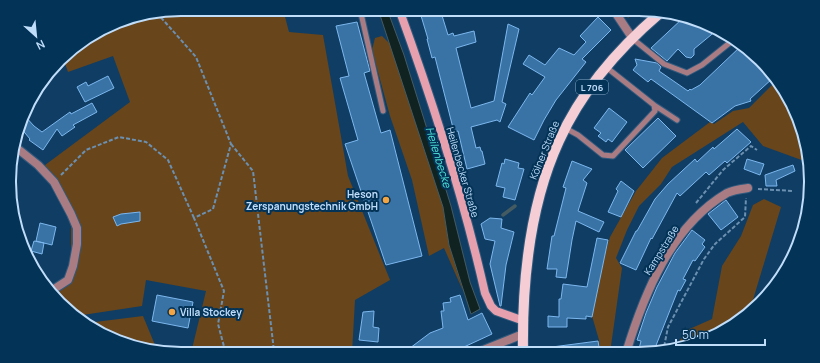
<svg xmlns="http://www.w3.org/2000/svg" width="820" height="363" font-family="Manrope,sans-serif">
<rect width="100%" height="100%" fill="#103d63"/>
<path fill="#68451b" d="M182,9H283L289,32L323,35L348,176L390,280L355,300L352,353L181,354L116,341L87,323L143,316L155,345L192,349L206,291L146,280L142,306L76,316L68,311L49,288L64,279L71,258V227L62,198L41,168L130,102L113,56L68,72L63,58L68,52L126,18Z
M622,9H640L628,18Z
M382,36L390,44L443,207L449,245L463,291L444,248L429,256L412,180L390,116L372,50L375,38Z
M775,82L798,115L807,162L763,146L743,122L672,167L661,184L639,206L627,230L616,258L622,268L610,353H600L599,340L592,316L603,261L610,237L636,191L662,158L710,122L714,124L733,111L749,108Z
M764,199L781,207L749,313L744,318L705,341L676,348L685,331L712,319L722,266L741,236L753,205Z"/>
<path fill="#102321" stroke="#455b62" d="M378,9H387L404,55L451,206L470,282L480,309L471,314L449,245L443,207Z"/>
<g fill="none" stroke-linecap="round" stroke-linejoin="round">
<path stroke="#455b62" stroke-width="3.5" d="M503,215L515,206"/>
</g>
<path fill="#3973a6" stroke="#7cb7ee" d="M419,9H440L448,35L453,33L454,36L474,31L476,42L456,48L471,108L494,101L508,24L519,29L502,102L506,104L500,122L497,120L471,127L476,148L480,147L481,151H482L485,164L467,169L458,131L454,132L435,57L432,58L427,39H428Z
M598,17L611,30L582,59L586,62L556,100L544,120L534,140L508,127L530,93L532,95L545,77L523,64L529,55L545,65L559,48L574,55L586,42L580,36Z
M683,18L704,22L717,30L694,49V55L691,58L686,57L678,49L667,61L651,48Z
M357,22L370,71L364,73L381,133L390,130L422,256L386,265L345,144L358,140L340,78L349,76L336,26Z
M741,46L760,59L773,78L750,99L751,101L735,106L712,123L651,79L648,82L633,70L637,65L635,59L657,63L661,67L659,71L688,91L690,89L691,90L700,85Z
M108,76L114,88L85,102L77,87L86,82L88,86Z
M92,103L97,112L73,125L75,127L62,136L57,129L43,150L29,140L30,139L20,127L24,115L34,126L42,132L70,112L71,114Z
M609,108L627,122L612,142L608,139L606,142L598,136L601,133L594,128Z
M658,118L676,136L643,168L625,150Z
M737,129L751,142L727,163L725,161L709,175L706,172L680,196L677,193L652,239L651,238L636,270L620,263L636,231H637L655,199L668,184L695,159L697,162L713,147L714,149Z
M505,159L519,163L518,168L524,169L515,200L503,197L505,188L496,186L502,163L504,164Z
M747,159L764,164L760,175L744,169Z
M572,161L592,169L583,180L587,183L578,211L604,222L599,232L576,221L572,240L566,278L556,277L557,269H547L552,236H554L566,188L563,187Z
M793,165L795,171L776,180L777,186H766L765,175Z
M621,181L634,191L621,217L608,212L618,191L616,189Z
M726,200L738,217L721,230L708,214Z
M140,212V221L121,224L117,226L113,217L121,214Z
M490,218L502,219L501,228L514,232L506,265L501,306H500L490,264L495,241L485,239L481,224Z
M40,223L56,227L52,245L36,241Z
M692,230L705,240L702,244L705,247L695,261L693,260L683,279L686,280L680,291L678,290L653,353H638L641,341L637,340L646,313L657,287L675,253Z
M597,238L608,240L592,317L586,316V319L567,318V327H548V316L559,317V299H561L563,284L587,287Z
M34,241L44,243L42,254L31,251Z
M157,295L193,302L188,328L152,321Z
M460,295L468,320L482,313L492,334L451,353H414L410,348L430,333L443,328L441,311H444L443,303L451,302L450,298Z
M374,311L373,327L379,328L378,342L359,340L363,312Z
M598,341L600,353H552V347Z"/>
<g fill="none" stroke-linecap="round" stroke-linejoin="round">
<g stroke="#305a7e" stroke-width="7">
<path id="service" d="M360,9L383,111
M529,9L534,13L545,9
M633,39L664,64L687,73L702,65L732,41
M654,105L677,120
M565,128L578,135L603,155L613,156L655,111L654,105L606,67"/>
</g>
<g stroke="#305a7e" stroke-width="10">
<path id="minor" d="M613,9L633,39
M13,145L38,165L54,182L71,214L77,228V244L73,266L68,280L51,291
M476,353L523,334
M626,353C644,294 671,226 727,193C733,190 741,189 748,188"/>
</g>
<g stroke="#305a7e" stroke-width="10">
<path id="secondary" d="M399,9C433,102 463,196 485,293L491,306L496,311L524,321"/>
</g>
<g stroke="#305a7e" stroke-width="12">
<path id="primary" d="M523,353C522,282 529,206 559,141C581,92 619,48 660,13"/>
</g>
<path stroke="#6b90b1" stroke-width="2" stroke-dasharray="4 2" stroke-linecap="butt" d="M157,13L196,57L231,144L213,209L194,218L224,291L218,324L226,354
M231,144L253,171L274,351L271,354
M61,175L86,150L119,137L146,142L168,160L194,218
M758,189L793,191
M696,203L723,170L751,146L757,150
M663,352L668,327L704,259L715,244L745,217L746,198"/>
<use href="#service" stroke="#a97c84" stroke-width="5"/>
<use href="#minor" stroke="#a97c84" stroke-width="8"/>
<use href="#secondary" stroke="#e7a0ad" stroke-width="8"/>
<use href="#primary" stroke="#f4ced4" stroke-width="10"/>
<g stroke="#83a5c5" stroke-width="4.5">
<path id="rail" d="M790,261L803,219"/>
</g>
<use href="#rail" stroke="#033357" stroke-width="3" stroke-dasharray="9" stroke-linecap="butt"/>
</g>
<g fill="#f3a443" stroke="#033357" stroke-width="1.5">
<circle cx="386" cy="200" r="4"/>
<circle cx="172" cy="312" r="4"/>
</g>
<g text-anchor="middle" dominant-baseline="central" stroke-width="4" stroke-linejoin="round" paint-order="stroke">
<rect fill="#033357" stroke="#87aac9" stroke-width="1" x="576" y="80" width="32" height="14" rx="3"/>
<g font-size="9" font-weight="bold" fill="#c0ddfa">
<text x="592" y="87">L 706</text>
</g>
<g font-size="10" fill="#c0ddfa" stroke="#033357">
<text transform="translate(544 150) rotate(-68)">Kölner Straße</text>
<text transform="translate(463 172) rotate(74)">Heilenbecker Straße</text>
<text transform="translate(661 250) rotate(-58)">Kampstraße</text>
</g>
<g font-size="10" font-weight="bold" fill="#c0ddfa" stroke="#033357" text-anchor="end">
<text x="378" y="194">Heson<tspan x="378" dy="12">Zerspanungstechnik GmbH</tspan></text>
<text x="180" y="312" text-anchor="start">Villa Stockey</text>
</g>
<g font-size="11" font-style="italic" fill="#50e5d9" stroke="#033357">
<text transform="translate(439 157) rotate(73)">Heilenbecke</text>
</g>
</g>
<path d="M0 0H820V363H0ZM181 16H639A165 165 0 0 1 804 181V182A165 165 0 0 1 639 347H181A165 165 0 0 1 16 182V181A165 165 0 0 1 181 16Z" fill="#033357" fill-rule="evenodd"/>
<path fill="none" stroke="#c0ddfa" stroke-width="2" d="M181 16H639A165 165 0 0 1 804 181V182A165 165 0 0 1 639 347H181A165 165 0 0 1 16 182V181A165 165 0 0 1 181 16Z"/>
<g transform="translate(36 36) rotate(153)" stroke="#033357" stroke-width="3" paint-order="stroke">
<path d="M0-3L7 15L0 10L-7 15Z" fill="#c0ddfa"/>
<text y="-6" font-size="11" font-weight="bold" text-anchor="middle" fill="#c0ddfa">N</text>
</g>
<path d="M676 339v6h89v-6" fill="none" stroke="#c0ddfa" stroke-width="2"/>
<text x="682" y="339" font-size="12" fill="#c0ddfa" stroke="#033357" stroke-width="3" paint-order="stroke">50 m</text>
</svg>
